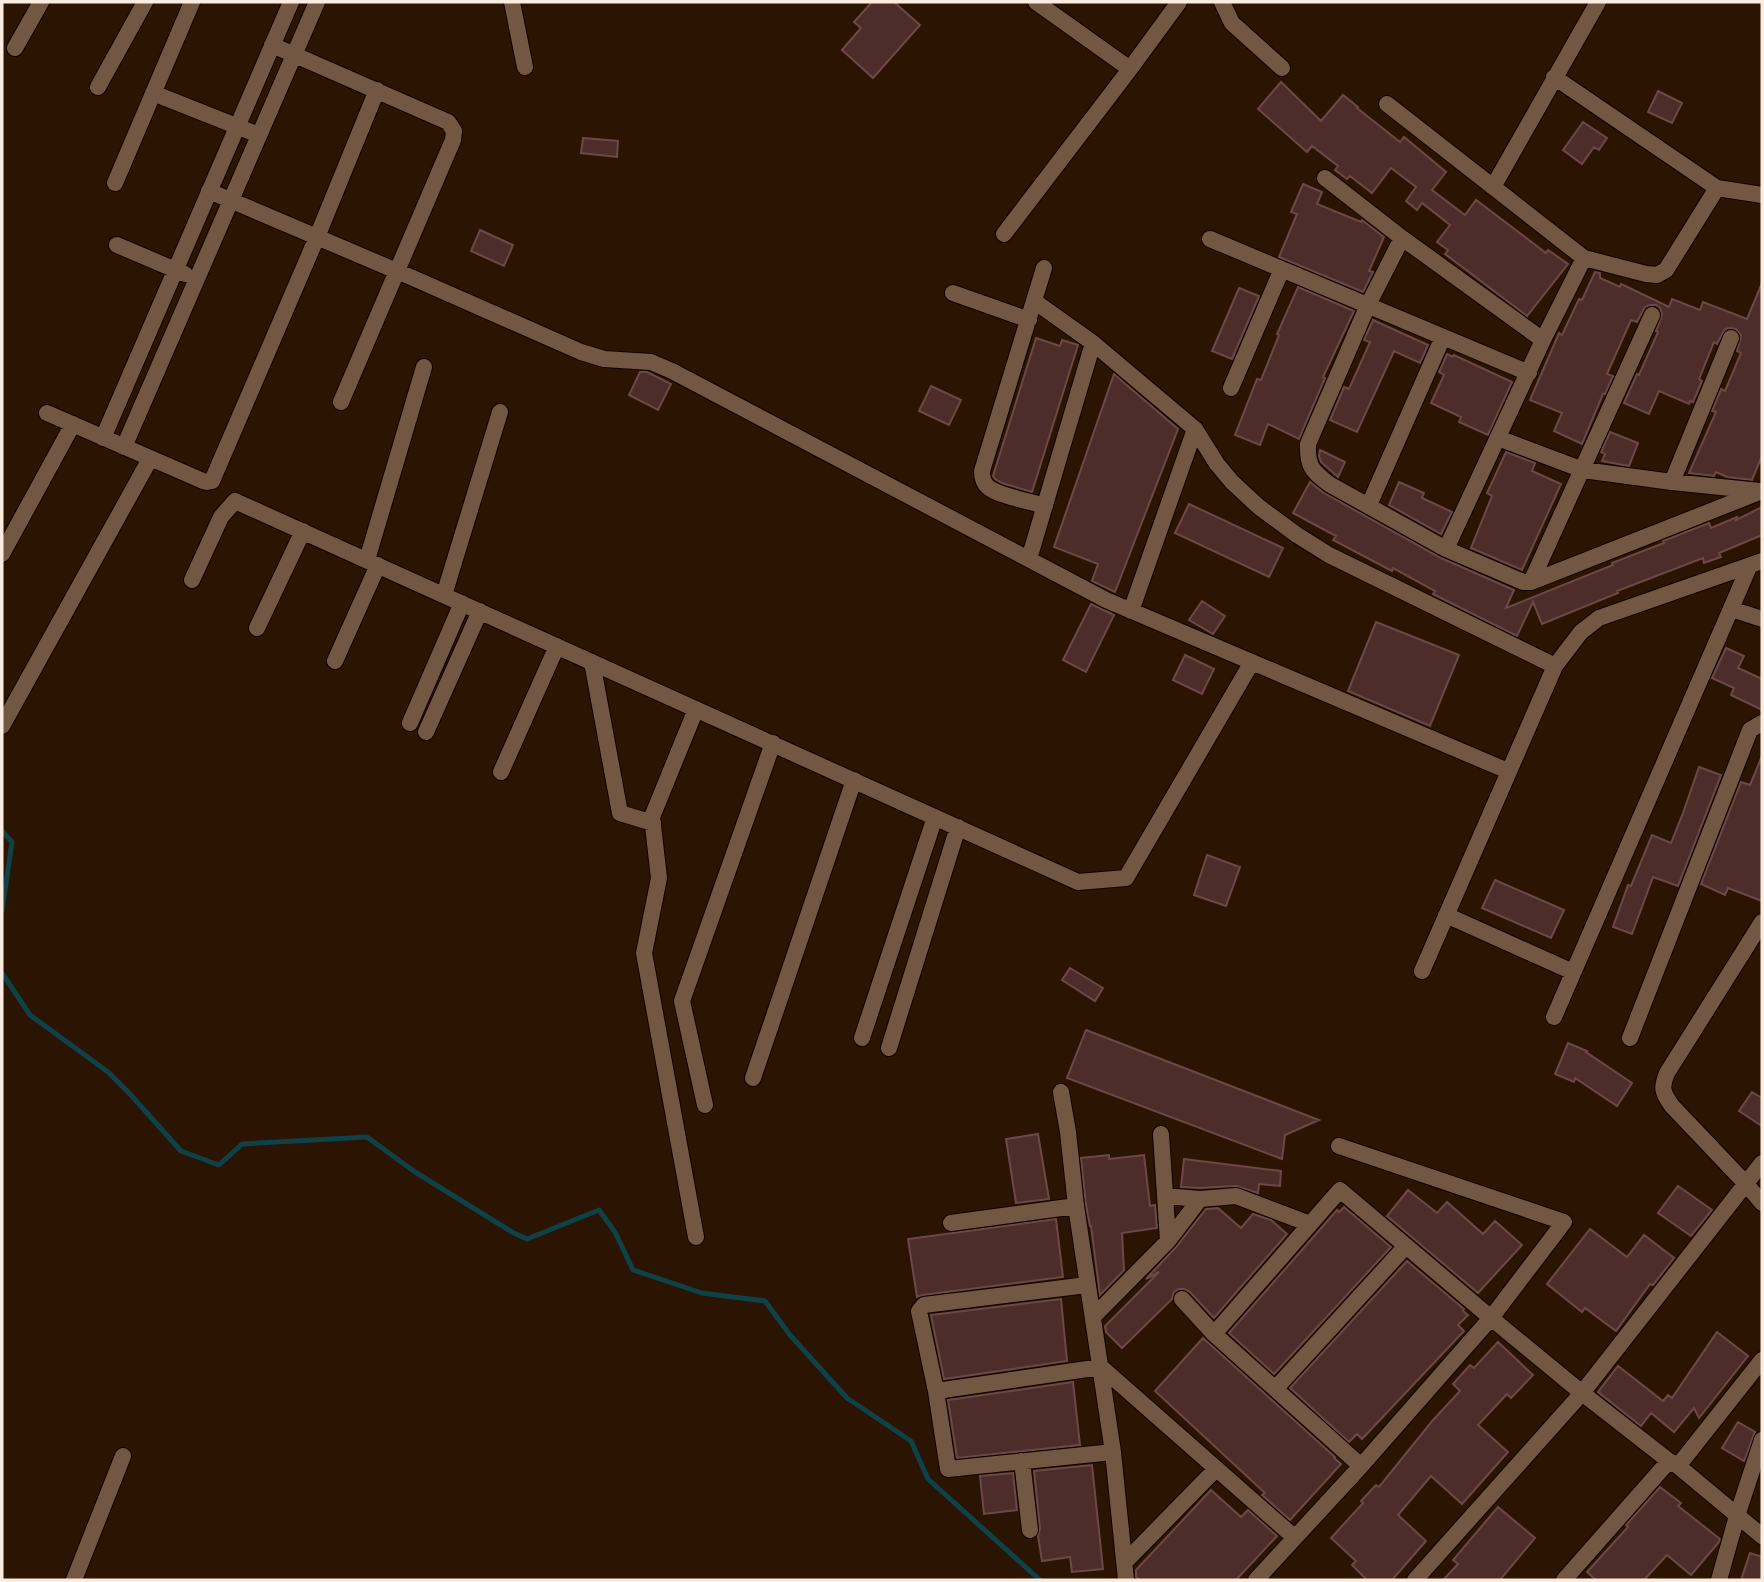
<svg xmlns="http://www.w3.org/2000/svg" width="1764" height="1582" font-family="'Fira Sans Condensed',sans-serif">
<rect width="100%" height="100%" fill="#2b1402"/>
<g fill="none" stroke-linecap="round" stroke-linejoin="round">
<path stroke="#0e4148" stroke-width="5" d="M2,831L12,842L2,911
M2,973L30,1015L108,1072L130,1094L181,1151L219,1165L242,1144L367,1137L415,1172L512,1232L527,1239L599,1210L615,1232L633,1270L702,1293L765,1301L790,1335L847,1398L911,1441L928,1479L1040,1580"/>
</g>
<path fill="#4d2d2a" stroke="#6c4946" stroke-width="2" d="M872,2H894L920,25L873,78L842,50L861,28L854,22Z
M1281,82L1321,121L1343,95L1358,107L1357,108L1400,142L1404,137L1446,172L1432,190L1465,215L1476,200L1546,253L1548,250L1568,264L1527,316L1445,254L1448,250L1437,242L1450,225L1422,203L1417,210L1406,201L1416,187L1391,168L1372,193L1350,176L1347,179L1335,170L1338,166L1312,146L1307,152L1258,109Z
M1658,91L1682,103L1672,123L1648,112Z
M1583,122L1607,138L1599,150L1594,147L1582,164L1563,150Z
M583,138L618,141L617,157L581,153Z
M1303,184L1322,192L1317,204L1361,222L1362,220L1384,237L1369,271L1373,272L1363,292L1279,257L1297,214L1291,212Z
M480,230L513,245L504,266L471,251Z
M1595,272L1600,273V278L1620,287L1621,284L1669,307L1672,299L1700,310L1703,302L1747,319L1762,283V456L1752,480L1727,477L1716,472L1714,476L1689,473L1716,412L1712,411L1721,389L1725,391L1741,353L1737,351L1741,336L1736,329L1730,328L1725,329L1717,344L1714,342L1699,379L1702,381L1693,402L1690,401L1689,404L1659,391L1649,414L1624,403L1637,374L1639,375L1658,332L1656,331L1662,315L1660,308L1656,305H1650L1645,307L1637,322L1631,320L1607,374L1613,376L1605,394H1603L1582,444L1554,431L1562,413L1530,400L1559,333L1562,335L1579,299L1582,300Z
M1298,287L1354,311L1323,377L1325,378L1299,439L1268,424L1260,445L1235,435L1257,379L1261,380L1279,335L1277,334Z
M1239,288L1259,296L1232,359L1212,351Z
M1373,320L1428,345L1420,363L1394,351L1357,432L1330,420L1344,387L1349,389L1370,342L1364,340Z
M1036,338L1060,346L1062,340L1078,345L1032,492L1002,483L995,479L993,476Z
M1447,354L1453,357L1454,355L1512,382L1488,435L1459,422L1461,417L1431,403L1444,375L1439,372Z
M640,372H647L671,384L658,410L629,395Z
M1114,374L1178,429L1115,592L1092,581L1098,564L1054,547Z
M931,386L961,400L949,425L919,411Z
M1610,432L1638,443L1629,466L1602,461L1605,454L1601,452Z
M1320,450L1345,462L1338,477L1321,462L1319,456Z
M1506,452L1535,463L1532,471L1561,484L1522,570L1471,548L1492,496L1487,493Z
M1310,482L1324,493L1441,558L1514,590L1506,608L1613,565L1612,563L1664,543L1663,541L1709,523L1711,528L1737,517L1736,520L1762,507V535L1719,553L1721,557L1704,563L1703,558L1617,591L1618,593L1542,624L1533,602L1517,636L1433,594L1435,591L1393,568L1392,571L1333,540L1336,536L1293,513Z
M1399,482L1424,493L1422,498L1452,512L1441,534L1389,505Z
M1189,504L1283,548L1269,577L1175,533Z
M1202,601L1225,616L1213,634L1189,620Z
M1091,604L1114,615L1086,672L1063,660Z
M1376,622L1459,655L1430,726L1348,691Z
M1726,648L1744,656L1738,668L1762,679V710L1731,695L1734,688L1712,678Z
M1185,655L1214,669L1202,694L1173,680Z
M1762,756V901L1728,888L1725,895L1701,884L1741,782L1750,785Z
M1699,767L1721,775L1678,886L1653,877L1632,934L1613,927L1628,885L1631,886L1652,835L1671,843L1683,813Z
M1207,855L1240,867L1226,906L1194,895Z
M1495,880L1564,910L1551,938L1482,908Z
M1070,968L1103,988L1095,1001L1062,980Z
M1086,1030L1319,1120L1285,1135L1282,1159L1067,1078Z
M1568,1043L1587,1051L1586,1052L1632,1083L1617,1106L1575,1078L1574,1082L1555,1074Z
M1752,1092L1762,1098V1126L1739,1111Z
M1038,1134L1049,1199L1016,1203L1006,1139Z
M1109,1155V1159L1144,1155L1150,1206L1155,1205L1157,1228L1122,1233L1124,1270L1100,1295L1091,1226H1090L1086,1205L1081,1158Z
M1184,1159L1281,1171L1280,1186L1259,1184L1258,1193L1236,1186L1200,1188L1181,1187Z
M1678,1186L1712,1210L1691,1236L1658,1213Z
M1408,1190L1437,1213L1447,1202L1483,1234L1495,1221L1522,1245L1478,1293L1387,1216Z
M1344,1207L1391,1247L1274,1374L1229,1333L1337,1210L1339,1212Z
M1218,1208L1241,1228L1253,1214L1271,1220L1287,1234L1214,1318L1190,1292L1184,1289H1179L1174,1292L1172,1299L1122,1348L1106,1332L1105,1326L1159,1272L1146,1279L1176,1247L1206,1209Z
M1056,1219L1063,1277L923,1295L917,1297L908,1239Z
M1590,1229L1627,1257L1644,1235L1674,1258L1653,1285L1650,1284L1616,1331L1585,1308L1582,1312L1547,1284Z
M1407,1261L1464,1309L1463,1311L1468,1315L1458,1325L1464,1331L1362,1439L1357,1434L1349,1442L1290,1388Z
M1061,1299L1067,1361L944,1379L931,1315Z
M1717,1332L1748,1356L1699,1418L1694,1408L1674,1432L1651,1413L1641,1426L1598,1392L1618,1366L1663,1401L1668,1395L1672,1398Z
M1203,1338L1335,1457L1334,1458L1341,1464L1290,1520L1262,1495L1265,1493L1155,1391Z
M1498,1342L1533,1375L1511,1398L1507,1394L1478,1425L1508,1452L1462,1504L1431,1476L1398,1515L1426,1541L1392,1580H1367L1352,1565L1356,1561L1331,1538L1363,1503L1361,1501L1376,1485L1379,1487L1433,1420L1460,1391L1453,1384L1470,1365L1474,1368Z
M1073,1382L1080,1445L957,1458L948,1400Z
M1738,1422L1755,1432L1744,1461L1722,1448Z
M1092,1465L1103,1569L1072,1572L1070,1557L1042,1561L1038,1536L1040,1529L1034,1471Z
M1013,1473L1017,1510L984,1514L980,1476Z
M1660,1487L1681,1503L1678,1506L1720,1539L1719,1542L1691,1575L1667,1555L1644,1580H1596L1587,1572L1628,1527L1626,1525Z
M1211,1490L1241,1517L1248,1510L1277,1536L1236,1580H1140L1136,1577V1570Z
M1498,1507L1535,1538L1500,1580H1443L1458,1564L1453,1560Z
M1750,1553L1762,1557V1580H1741Z"/>
<g fill="none" stroke-linecap="round" stroke-linejoin="round">
<g stroke="#120200" stroke-width="18">
<path id="street" d="M512,2L525,67
M1036,2L1130,69
M1222,2L1232,23L1282,68
M272,45L448,122L454,131L453,140L341,402
M15,48L41,2
M1554,77L1717,188L1762,195
M98,87L145,2
M153,93L259,135
M1387,104L1584,258L1646,274L1657,275L1666,270L1717,188
M1325,178L1402,238L1543,340
M115,183L192,2
M1493,187L1598,2
M209,191L413,278L581,352L604,359L651,362L672,371L1106,600L1508,771
M1004,234L1130,69L1179,2
M1402,238L1368,305L1308,444C1307,466 1312,471 1329,484L1446,549L1523,582H1531L1762,491
M1210,239L1529,373
M117,245L185,274
M1044,268L982,471C982,477 983,483 988,487C996,495 1032,502 1045,506
M953,293L1029,320
M1034,301L1093,343L1195,429L1217,464L1232,482L1259,507L1297,535L1329,555L1555,666
M1231,388L1282,269
M47,413L203,481L207,482L212,481L317,237L377,90
M103,438L291,2
M1498,438L1583,470L1672,482L1760,491
M124,447L317,2
M1672,482L1731,338
M1369,505L1443,337
M1446,549L1543,340L1584,258
M2,554L73,424
M1029,559L1093,343
M367,560L424,367
M192,580L221,517L235,501L1078,882L1126,878L1252,662
M1531,582L1652,315
M444,595L500,412
M1731,609L1762,619
M1131,611L1195,429
M257,628L303,531
M335,661L378,565
M592,662L620,813L653,823
M410,723L462,603
M2,726L150,459
M426,732L480,611
M501,772L557,646
M1446,915L1573,972
M1762,922L1667,1073C1661,1088 1662,1092 1672,1106L1747,1185L1762,1203
M1422,971L1555,666L1581,632L1599,618L1762,561
M1554,1017L1749,567
M862,1038L935,817
M1630,1038L1750,730L1762,723
M889,1048L958,827
M753,1078L854,780
M1061,1092L1068,1132L1076,1206L1113,1452L1126,1580
M705,1105L682,1001L773,743
M1161,1134L1168,1241
M1165,1196L1200,1199L1236,1196L1310,1224
M951,1223L1076,1206
M696,1237L644,953L659,878L652,817L696,709
M1087,1285L924,1305L919,1311L936,1391L948,1469L1113,1452
M1182,1299L1214,1334
M1093,1317L1168,1241L1200,1199
M1276,1388L1406,1246
M936,1391L1101,1367L1294,1537
M1022,1461L1030,1530
M1361,1466L1214,1334L1340,1190L1491,1318L1582,1393L1669,1461L1678,1466L1762,1536
M1678,1466L1762,1360
M1125,1562L1216,1469
M74,1580L123,1456
M1256,1580L1361,1466L1491,1318L1564,1222L1339,1146
M1415,1580L1582,1393L1762,1163
M1564,1580L1669,1461
M1719,1580L1737,1516L1762,1440"/>
</g>
<use href="#street" stroke="#725742" stroke-width="16"/>
</g>
<rect width="1764" height="1582" fill="none" stroke="#fcebdf" stroke-width="7"/>
</svg>
